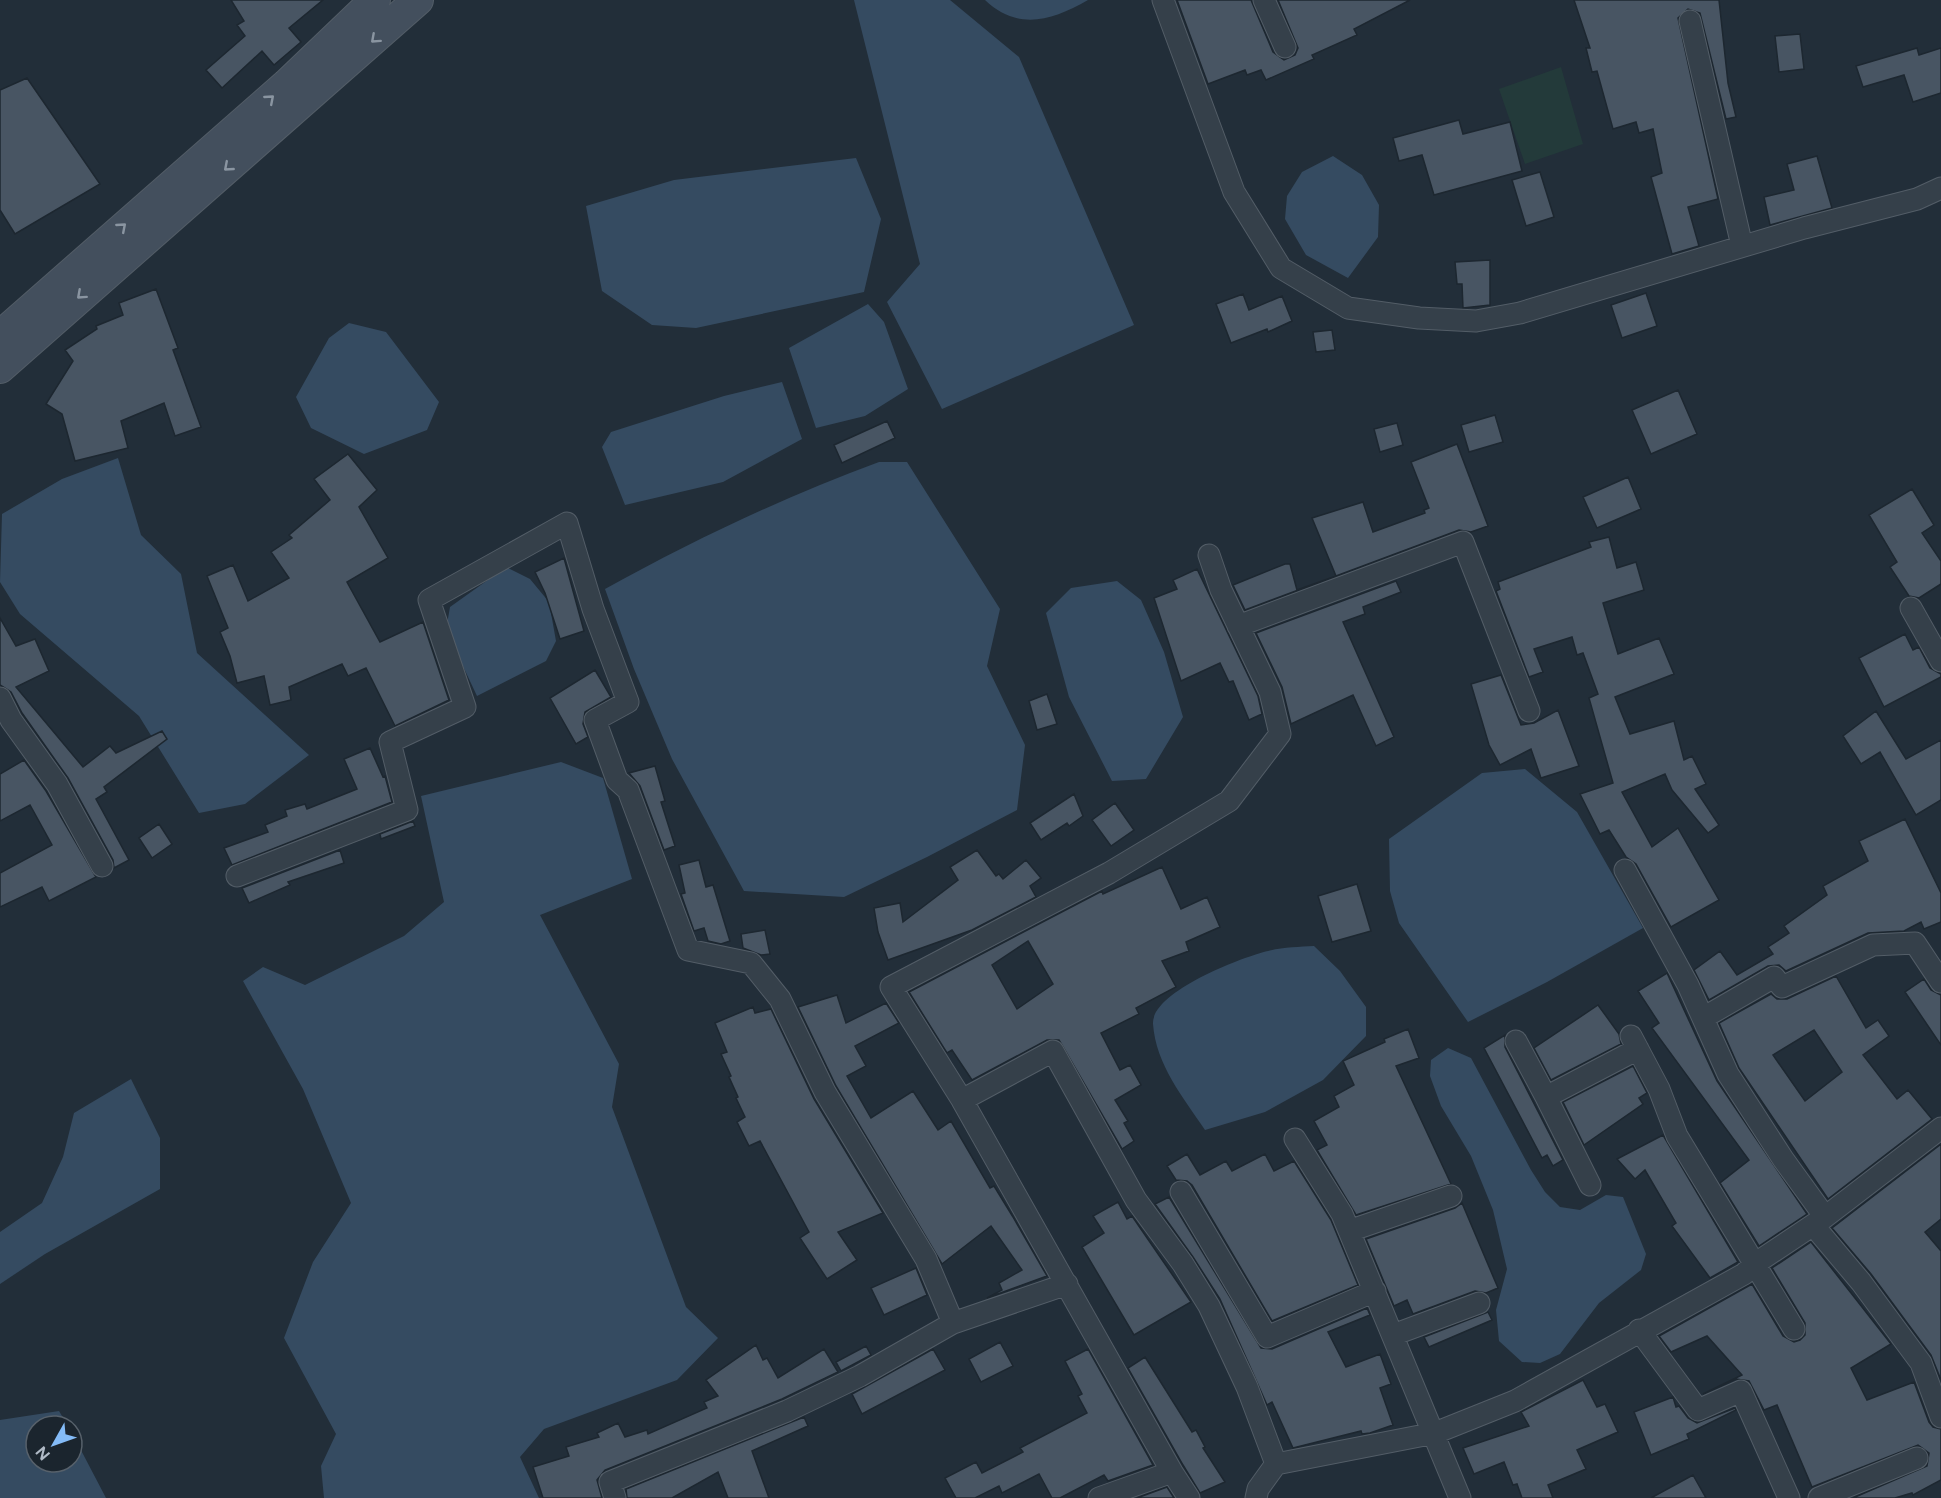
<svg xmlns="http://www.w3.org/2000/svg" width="1941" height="1498" font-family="Figtree,sans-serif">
<rect width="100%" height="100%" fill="#222e39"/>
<path fill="#233a3a" d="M1561,67L1583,144L1525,164L1499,89Z"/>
<path fill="#354b61" d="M854,0H950L1019,57L1134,325L942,409L887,302L920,264Z
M985,0H1088C1051,21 1018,31 985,0Z
M1333,156L1362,175L1379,205L1378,237L1348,278L1306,255L1285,219L1287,196L1302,172Z
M856,158L881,219L864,292L696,328L652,325L602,291L586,206L674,180Z
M868,304L884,322L908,389L865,416L816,428L789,348Z
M349,323L386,332L439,402L427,430L364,454L311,428L296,397L329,338Z
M782,382L802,439L723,482L625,505L602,447L611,432L724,396Z
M118,458L141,535L181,574L197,653L309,755L245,804L199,813L139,716L20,614L0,582L2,514L62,479Z
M879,462H907L1000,609L987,666L1025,745L1017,810L927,857L844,897L744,891L672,759L634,669L605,589C694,540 784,497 879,462Z
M506,567L530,579L549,602L556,641L546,661L477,696L446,630L450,607Z
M1117,581L1141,600L1164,652L1183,717L1146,779L1112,781L1069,697L1046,613L1071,588Z
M561,762L603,778L632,879L540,915L619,1064L612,1107L686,1307L718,1338L677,1380L544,1429L520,1457L539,1498H324L321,1466L336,1434L284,1338L313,1262L351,1203L303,1089L243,981L263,967L305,985L404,936L444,902L421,796Z
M1525,769L1577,812L1643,928L1547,982L1468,1022L1399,923L1390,891L1389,839L1482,773Z
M1314,946L1340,971L1366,1007V1036L1323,1080L1265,1112L1205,1130C1183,1097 1156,1065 1153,1024C1151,992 1242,957 1268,951C1283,947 1299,947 1314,946Z
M1448,1048L1471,1058L1531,1170L1545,1192L1560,1207L1580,1210L1606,1195L1623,1197L1646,1254L1641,1270L1599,1303L1560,1354L1540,1363L1522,1362L1499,1341L1496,1310L1507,1269L1493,1210L1471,1156L1441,1106L1430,1076L1431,1060Z
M131,1079L160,1138V1189L45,1254L0,1284V1232L42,1203L63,1157L74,1113Z
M59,1411L68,1426H36V1462H72V1433L106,1498H0V1420Z"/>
<path fill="#485563" stroke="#1d2730" stroke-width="1.5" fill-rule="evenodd" d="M231,0H323L289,28L301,42L274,65L262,51L222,88L206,70L245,36L237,25L244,21Z
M1177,0H1251L1273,52L1284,60L1295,55L1298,48L1278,0H1410L1354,29L1357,35L1312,55L1314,59L1266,80L1261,70L1247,75L1245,70L1208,84Z
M1574,0H1719L1728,83L1736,117L1726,119L1700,13L1688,9L1678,18L1718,199L1688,207L1699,246L1672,254L1651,177L1662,173L1653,129L1639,133L1636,122L1613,129L1597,71L1592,72L1586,48H1590Z
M1800,34L1804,69L1779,72L1775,36Z
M1917,48L1919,55L1941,48V93L1913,102L1904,75L1863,87L1856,66Z
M27,78L100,184L15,234L0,210V90Z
M1459,120L1463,134L1510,122L1522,171L1434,195L1422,155L1399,161L1393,138Z
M1817,156L1832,208L1770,225L1764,197L1794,190L1787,164Z
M1540,172L1554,217L1526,226L1512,180Z
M1490,260V305L1463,308L1462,284H1457L1455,262Z
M156,289L178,348L173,350L201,427L175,436L164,403L121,421L128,448L75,461L62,414L46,404L73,361L65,350L97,329L96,326L123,315L119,303Z
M1646,293L1657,326L1622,338L1611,305Z
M1243,294L1249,310L1282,296L1292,321L1268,332L1267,329L1231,343L1216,304Z
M1332,330L1335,350L1316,352L1313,332Z
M1678,390L1697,434L1651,454L1632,410Z
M1495,415L1503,442L1469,452L1461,425Z
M887,421L895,438L842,463L834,445Z
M1397,423L1403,445L1380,452L1374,429Z
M1457,444L1488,526L1471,532L1459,530L1336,576L1312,518L1363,502L1373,532L1425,513L1424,510L1429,508L1411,462Z
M348,454L377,490L359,507L388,558L347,582L380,642L423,622L449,700L395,726L366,668L348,676L342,664L289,687L291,700L270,705L264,676L237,683L230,656L220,632L228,628L207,576L233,565L248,601L289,578L271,552L292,538L289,535L330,500L314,479Z
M1628,477L1641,509L1597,528L1583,497Z
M1912,489L1934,525L1922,533L1941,561V584L1919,598L1909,596L1890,567L1897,562L1869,515Z
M1609,537L1617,568L1636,562L1644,590L1603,603L1618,654L1659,638L1674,674L1615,697L1630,734L1674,721L1684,760L1692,756L1706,784L1695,789L1719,825L1708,833L1672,790L1665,774L1622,792L1652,847L1678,828L1719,900L1671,927L1636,864L1626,857L1609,830L1600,834L1580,794L1613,783L1589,698L1598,694L1583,653L1577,655L1572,637L1534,649L1543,672L1529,677L1496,591L1500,589L1498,582L1591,547L1589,542Z
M564,558L584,631L560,639L545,593L535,572Z
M1285,564H1290L1297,590L1336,576L1245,610L1233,585Z
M1197,569L1258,696L1262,714L1249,720L1233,681L1229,682L1220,663L1181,681L1154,598L1177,589L1173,580Z
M1396,581L1401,592L1363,607L1365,614L1343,622L1394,737L1376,746L1353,695L1291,724L1282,687L1256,633Z
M0,618L16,646L35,639L49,671L16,687L83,767L110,746L116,753L162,731L167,739L104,787L107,792L96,799L129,860L114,868L113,860L68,778L22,713L11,692L0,685Z
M1905,634L1913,650L1919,647L1930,668L1941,674V677L1884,707L1859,658Z
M595,670L611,697L585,712L583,724L588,737L576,744L550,698Z
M1501,675L1521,725L1534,723L1558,710L1579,766L1541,778L1531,749L1500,765L1489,745L1471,684Z
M1047,694L1057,724L1037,730L1029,701Z
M1876,711L1906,759L1941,740V800L1916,815L1880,752L1861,764L1843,736Z
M370,748L383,777L385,776L392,802L232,865L224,848L268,832L265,825L287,816L285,810L305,804L307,809L357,789L344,759Z
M24,760L46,791L96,877L49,901L42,887L0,907V873L52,845L30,805L0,821V774Z
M655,766L665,801L661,802L675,846L664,850L640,786L629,773Z
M1074,794L1083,816L1069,826L1067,823L1041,840L1030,823Z
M1115,803L1134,830L1111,846L1092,820Z
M1905,819L1941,893V922L1924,929L1921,922L1904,931L1868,933L1786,971L1779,965L1768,966L1709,1000L1694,970L1720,951L1737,975L1773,954L1768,947L1789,933L1784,926L1827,895L1823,886L1868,861L1859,841Z
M413,821L415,826L381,839L380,834Z
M159,824L172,844L152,858L139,838Z
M340,850L344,863L288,882L290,885L249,903L242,888Z
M977,850L996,876L999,874L1003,879L1026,860L1041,878L1030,886L1036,897L972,930L888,960L878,932L874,908L900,903L903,922L958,880L950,867Z
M699,860L706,887L713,885L730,941L721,944L708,941L704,928L694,931L681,894L685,893L679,865Z
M1162,867L1181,909L1207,897L1220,927L1186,942L1189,951L1162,961L1176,987L1136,1008L1139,1014L1101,1033L1120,1070L1130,1065L1141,1085L1115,1100L1128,1121L1124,1123L1134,1141L1122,1149L1059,1040H1047L972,1080L952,1050L947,1053L909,992L1102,891L1103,894ZM1028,941L1053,984L1017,1009L992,965Z
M1357,884L1371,931L1332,942L1318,896Z
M765,930L770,954L761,955L743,948L741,934Z
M1667,973L1717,1081L1807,1214L1759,1246L1720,1183L1749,1160L1652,1028L1659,1023L1638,991Z
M1836,976L1866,1028L1878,1020L1889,1036L1863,1055L1897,1099L1908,1090L1932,1119L1828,1199L1739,1068L1719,1023L1771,994L1777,999H1787ZM1814,1030L1842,1072L1805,1101L1773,1055Z
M1924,979L1931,990L1941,995V1045L1905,992Z
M837,995L846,1023L886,1003L899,1023L855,1046L866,1066L847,1076L871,1118L913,1091L938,1130L951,1121L990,1188L994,1186L1013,1217L1047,1276L987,1298L1002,1290L999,1283L1022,1270L991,1226L942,1264L836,1086L798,1007Z
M1598,1005L1619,1034L1621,1044L1551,1080L1534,1048Z
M753,1007L755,1013L771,1009L814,1099L883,1213L838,1232L857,1260L827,1279L800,1238L809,1232L760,1141L749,1146L737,1122L745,1117L736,1098L738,1097L729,1077L731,1076L721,1054L727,1052L715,1023Z
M1408,1029L1419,1058L1396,1066L1451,1184L1356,1215L1317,1150L1327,1145L1314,1121L1339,1107L1334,1096L1354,1085L1343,1061L1385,1042L1384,1039Z
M1505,1035V1047L1563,1160L1553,1166L1547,1155L1542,1158L1484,1048Z
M1633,1066L1647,1093L1639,1098L1643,1104L1584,1145L1563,1102Z
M1663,1135L1738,1262L1710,1278L1672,1226L1676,1223L1645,1170L1635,1179L1617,1159Z
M1941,1144V1219L1925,1232L1941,1251V1380L1931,1355L1871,1274L1832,1228Z
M1187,1154L1200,1175L1226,1161L1232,1171L1265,1154L1274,1171L1294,1161L1331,1220L1358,1285L1272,1321L1192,1185L1187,1181L1176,1180L1167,1166Z
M1169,1197L1261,1348L1272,1349L1367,1308L1370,1315L1328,1332L1346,1367L1380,1354L1391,1384L1380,1388L1393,1425L1370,1433L1362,1434L1361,1431L1293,1448L1272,1402L1267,1405L1220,1299L1193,1257L1155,1204Z
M1118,1202L1127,1219L1132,1216L1191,1302L1134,1335L1082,1247L1104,1233L1093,1216Z
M1462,1203L1498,1288L1486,1293L1475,1291L1413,1314L1407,1300L1394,1306L1366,1239L1455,1208Z
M1811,1242L1891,1344L1851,1368L1867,1400L1914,1382L1929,1422L1933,1427L1941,1429V1480L1913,1495L1912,1493L1895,1498H1853L1927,1466L1929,1453L1918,1445L1812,1487L1777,1405L1764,1410L1749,1381L1736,1379L1703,1394L1742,1375L1707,1336L1671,1352L1659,1336L1752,1284L1783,1336L1794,1342L1800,1340L1805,1335V1323L1772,1268Z
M916,1268L927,1295L884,1315L871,1288Z
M1488,1312L1492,1320L1429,1347L1424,1337Z
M1000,1342L1013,1366L981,1382L969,1359Z
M756,1345L763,1360L767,1358L778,1378L824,1349L838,1372L782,1399L605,1470L597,1480L602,1498H543L533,1467L569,1456L566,1447L599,1437L597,1433L618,1423L625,1437L647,1430L648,1434L707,1408L704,1402L718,1396L706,1380Z
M866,1346L871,1355L841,1371L836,1362Z
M933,1349L945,1370L862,1414L852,1394Z
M1088,1349L1153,1465L1108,1481L1104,1475L1060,1498H1052L1039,1474L1002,1493L999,1486L975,1498H956L945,1478L976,1462L982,1473L1023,1452L1020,1448L1087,1413L1078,1396L1082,1394L1065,1361Z
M1145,1357L1192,1432L1196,1430L1205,1447L1203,1448L1225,1482L1200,1493L1183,1465L1128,1368Z
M1583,1380L1597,1407L1605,1404L1618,1432L1577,1450L1586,1469L1548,1485L1553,1498H1522L1517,1484L1513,1485L1504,1462L1474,1474L1463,1448L1529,1426L1521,1412Z
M1673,1397L1676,1407L1679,1406L1688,1418L1697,1423L1735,1408L1736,1410L1687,1434L1689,1439L1651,1455L1634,1412Z
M804,1417L808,1426L752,1451L769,1498H728L718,1472L672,1498H627L626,1489Z
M1693,1475L1706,1498H1651Z
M1167,1487L1174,1498H1137Z"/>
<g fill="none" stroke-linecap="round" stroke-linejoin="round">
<g stroke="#535d67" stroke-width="23">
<path id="minor" d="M1163,0L1234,192L1281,268L1348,308L1419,318L1476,321L1520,313L1804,228L1917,199L1941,188
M1264,0L1285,47
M1690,21L1742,246
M1911,608L1941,661
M1238,626L1463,542L1529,711
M0,698L11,720L57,784L102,866
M1625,870L1688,985L1728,1074L1783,1159L1825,1217
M237,876L407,810L390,742L465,707L429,600L567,523L593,609L628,702L595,720L617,780L628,790L688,950L751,963L780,999L825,1092L926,1259L953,1323
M1703,1018L1774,977L1782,987L1873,945L1915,943L1941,982
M1631,1036L1659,1089L1677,1136L1794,1329
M1516,1041L1546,1097L1638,1049
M1546,1097L1590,1185
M962,1100L1053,1051L1136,1200L1183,1264L1209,1306L1247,1387L1276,1464
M1295,1139L1342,1214L1460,1498
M1181,1192L1267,1337L1375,1291
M1813,1225L1861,1282L1921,1363L1941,1417
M1349,1231L1451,1196
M1639,1330L1698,1410L1741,1391L1789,1498
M1393,1335L1479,1303
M615,1498L610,1482L787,1411L860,1376L953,1323L1067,1284
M1099,1498L1172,1472
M1189,1498L1172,1472L962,1100L891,987L1109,873L1229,801L1280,734L1270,692L1221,590L1209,555
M1256,1498L1258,1489L1276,1464L1435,1433L1515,1401L1744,1274L1756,1263L1825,1217L1941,1128
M1819,1498L1917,1458"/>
</g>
<g stroke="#535d67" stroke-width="32">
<path id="secondary" d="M0,336L287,84L375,0
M0,368L418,0"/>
</g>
<use href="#minor" stroke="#35404a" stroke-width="21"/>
<use href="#secondary" stroke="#434f5d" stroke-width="30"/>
</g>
<defs><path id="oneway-chevron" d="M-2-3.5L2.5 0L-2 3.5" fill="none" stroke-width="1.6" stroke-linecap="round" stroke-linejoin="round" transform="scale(1.5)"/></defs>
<g stroke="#8a95a1">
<use href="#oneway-chevron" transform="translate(375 39) rotate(138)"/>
<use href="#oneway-chevron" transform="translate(270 99) rotate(-41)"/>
<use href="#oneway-chevron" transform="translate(228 167) rotate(139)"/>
<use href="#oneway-chevron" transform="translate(122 227) rotate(-41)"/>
<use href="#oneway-chevron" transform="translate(81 295) rotate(138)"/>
</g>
<g transform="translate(54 1444) rotate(230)"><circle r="28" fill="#1b252e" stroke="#57616b" stroke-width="1.5"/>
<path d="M0-4.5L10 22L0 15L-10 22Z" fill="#84bbf7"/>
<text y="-9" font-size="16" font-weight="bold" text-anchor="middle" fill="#b0bac6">N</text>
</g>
</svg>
